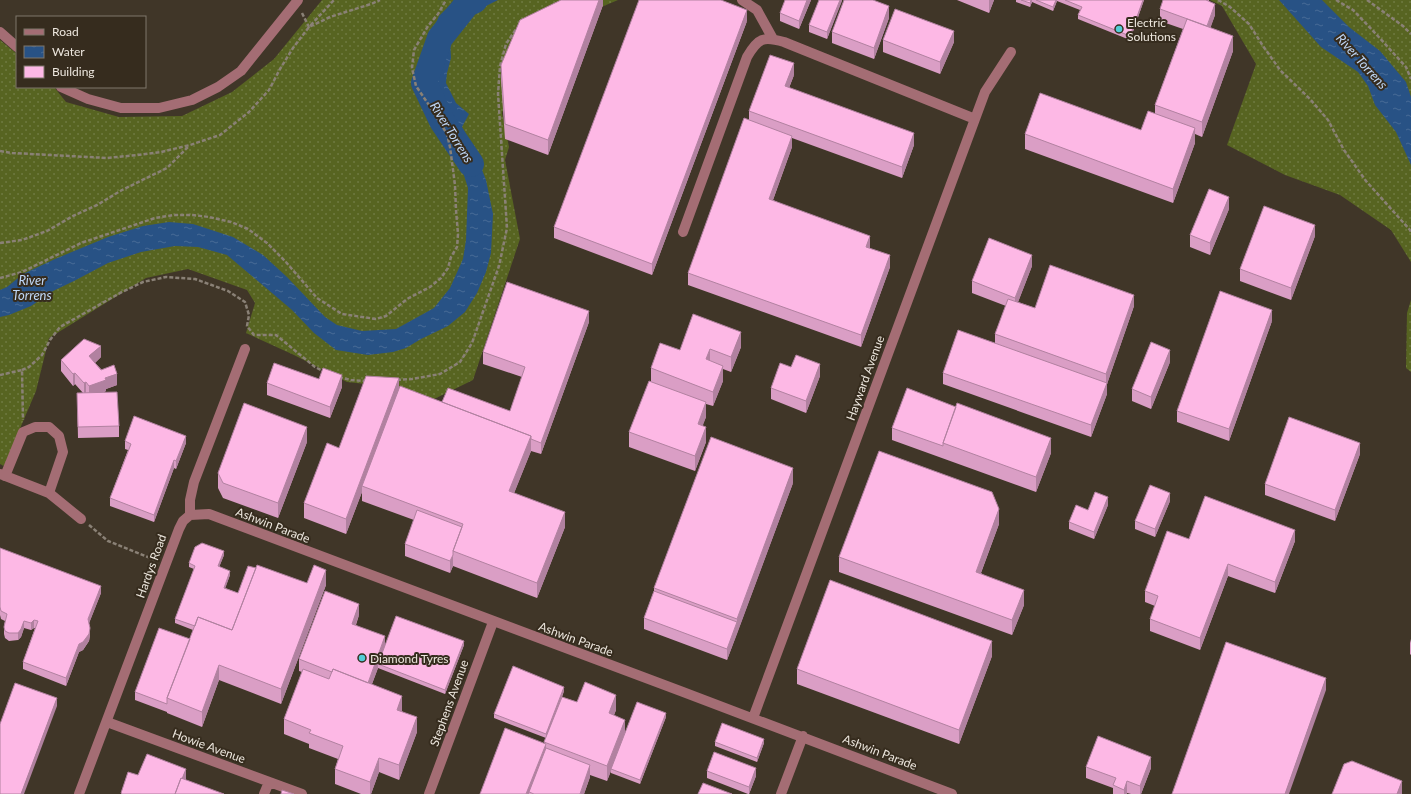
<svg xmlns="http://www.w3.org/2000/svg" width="1411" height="794" font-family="Lato,sans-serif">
<defs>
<pattern id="grass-dots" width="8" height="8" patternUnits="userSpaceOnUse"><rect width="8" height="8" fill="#576421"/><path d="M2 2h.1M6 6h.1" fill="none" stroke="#6f7a41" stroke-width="1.8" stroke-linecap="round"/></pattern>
<pattern id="water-ripples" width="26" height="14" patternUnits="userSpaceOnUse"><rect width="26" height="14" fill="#285285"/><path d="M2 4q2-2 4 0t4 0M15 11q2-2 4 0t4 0" fill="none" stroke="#486b96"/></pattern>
</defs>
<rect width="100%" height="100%" fill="#403628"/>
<path fill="url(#grass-dots)" d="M322,0H618L528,38L502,113L509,147L505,160L520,239L473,380L428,402L403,388L347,382L294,355L246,333L255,303L247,290L188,269L146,278L49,338L36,391L4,466L0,464V40L17,54V87H54L66,102L119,117L182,116L232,92L274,59Z
M1210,0H1411V262L1391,230L1340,195L1285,175L1227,145L1256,64L1222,6Z
M1411,300V372L1406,368L1407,313Z"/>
<path fill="url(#water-ripples)" d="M455,0H498L464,17L450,39L451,58L447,73L446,83L456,103L469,114L462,127L475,152L486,180L493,214L491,253L486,272L477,293L465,312L448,326L421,339L406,348L393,352L368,355L336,350L314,333L292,310L227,255L198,247L175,246L141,252L108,263L74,281L53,291L31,306L9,315L0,317V290L7,287L23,274L55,259L108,237L143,226L169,222L193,224L233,237L263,255L287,277L325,317L337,325L362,331L396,329L434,308L450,288L463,259L466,240L468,188L448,125L422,75L421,58L439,16Z
M1279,0H1322L1349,27L1380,51L1406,82L1411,97V165L1396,132L1375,105L1368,86L1358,72L1321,47Z"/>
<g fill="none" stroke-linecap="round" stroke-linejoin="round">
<path stroke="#285285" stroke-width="26" d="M471,164L442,121L424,83L440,38L467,4L475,0"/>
<path stroke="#8a8176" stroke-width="2.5" stroke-dasharray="4 2" stroke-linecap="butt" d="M1218,0L1230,7L1249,24L1263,46L1280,70L1310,99L1328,120L1344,150L1366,181L1410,230L1411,232
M1336,0L1353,10L1376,34L1406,67L1411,79
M1367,0L1403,26L1411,34
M302,13L309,27L334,0
M0,151L12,153L107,158L137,155L161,152L190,145L220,135L249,112L269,90L280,69L293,48L309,27L330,17L371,4L380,0
M0,243L22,240L47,231L73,216L97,205L122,190L167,168L189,146
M0,278L22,272L81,243L155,218L174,215H193L209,217L231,222L248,229L267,243L285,261L317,298L342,314L376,319L386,316L407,299L430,287L441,278L448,268L451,257L457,247L458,234L456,210L455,185L450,147L447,134L431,108L416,86L412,68L414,50L428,26L438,14L446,0
M22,370L29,367L42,355L50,340L60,327L120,293L143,282L166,277L195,279L228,291L245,302L249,315L247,326L254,335H276L315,367L325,372
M0,375L22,370L23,420
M339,377L351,380L366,381
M397,380L412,379L440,374L460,362L472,343L499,266L507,228L498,94L500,66L506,44L516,29
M89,525L108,541L155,560"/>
<path stroke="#a46d74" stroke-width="10" d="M742,0L757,10L773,39
M0,32L17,47
M61,87L88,99L121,108H159L192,100L218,87L241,71L298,0
M683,232L747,57C758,38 763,36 784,42L975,119
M0,474L49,493L81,519
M5,476L23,432L35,427H49L59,436L63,452L49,493
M190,515L209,514C456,608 705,699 952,794
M753,718L985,92L1011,52
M107,722L302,794
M79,794L179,529L183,521L190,515V500L194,482L245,349
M264,794L269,782
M429,794L493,622
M781,794L803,736"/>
</g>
<path fill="#da9ec5" d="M603,0V5L548,155L505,139L501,80V65Z
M811,0L799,29L780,21V13Z
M842,0L827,39L809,32V25Z
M957,0H994L989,13Z
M1016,0H1144L1130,40L1078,19V15L1080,10L1057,1L1053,11L1032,2L1030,7L1016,2Z
M1209,0V2L1215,15L1210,28L1233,51L1202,137L1195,134V143L1173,203L1025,149V134L1141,130L1155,113V105L1183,29L1160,21V9Z
M889,18L874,59L832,43V32Z
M747,21L652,275L554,238V227Z
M883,40L954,42L940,74L883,52Z
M794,75L789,88L914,145L902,178L792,138V147L773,200L870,247V248L890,267L861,347L688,285V273L749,120V111Z
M1229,209L1210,255L1190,247V235Z
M1315,236L1291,300L1240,281V269Z
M1032,266L1018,302L1035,308L1134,306L1107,384V394L1091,437L943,384V373L995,343V334L1006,306L972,293V281Z
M1272,321L1229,441L1177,422V411Z
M589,322L541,454L531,451L514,493L565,527L537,598L453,566L450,573L405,556V544L414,520L362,501V492L346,534L304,518V503L339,448L399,387L442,402L510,411L522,377L483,364V352Z
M741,347L731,372L723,369V381L713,406L706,404V417L702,426L706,442L695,471L629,447V432L651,382V368L680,350Z
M101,357L95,363L117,385L106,389V391L104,392L119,426V437L78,438L77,393H83L75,384L73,386L61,371V360Z
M1170,362L1151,409L1132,401V389Z
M791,367L820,376L806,413L771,399V388Z
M319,379L342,387L330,418L267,395V383Z
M892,428L1051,453L1036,492L892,440Z
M125,441L186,443L176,469L174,468L154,522L110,506V498L128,450L125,449Z
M307,442L278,518L223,498L218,488V473Z
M1360,454L1335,521L1265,495V484Z
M793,483L727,660L644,629V618L654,591V588Z
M1170,501L1155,537L1135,529V521Z
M1108,505L1094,539L1069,529V522L1088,510Z
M999,524L981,573L1024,605L1012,635L839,572V557Z
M1189,539L1295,541L1275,593L1228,576L1200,650L1150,631V619L1155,606L1145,602V591Z
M0,548L101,593L89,623L90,635L89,641L83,650L79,652L66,686L23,669V662L35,628H34L31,630L24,628L21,637L18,640L9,641L5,638L4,634V627L5,621L1,619L0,615Z
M224,555L219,567L230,575L225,588L238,593L256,568L307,583L326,585L281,704L219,680L202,727L167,713V712L135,700V692L190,639L193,630L175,623V619L194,569L189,567V563Z
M359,615L356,625L385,644L464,645L445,694L378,668L372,684L402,711L417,732L399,780L379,772L371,794H361L335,784V769L338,759L309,748V744L284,734V719L302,672L299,671V659Z
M1411,639V655L1410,654V643Z
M992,656L959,744L797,684V669Z
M564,691L562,697L577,702L616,710L614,715L625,734L666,717L640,784L611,773V769L618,753L607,781L590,775V777L584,794H480L544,744L546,738L494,718V714Z
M715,742L764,743L757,762L715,746Z
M1086,767L1151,768L1141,794H1131L1127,793V794H1113V788L1086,778Z
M707,771L756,776L749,794H748L707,778Z"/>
<path fill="#b181a0" d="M599,0H603V5L548,155V140Z
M807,0H811L799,29V21Z
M840,0H842V1L827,39V32Z
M989,0H994L989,13Z
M1031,0H1032V2L1030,7V3Z
M1056,0H1057V1L1053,11V7Z
M1143,0H1144L1130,40V36Z
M1215,4V15L1207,38V27Z
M889,6V18L874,59V48Z
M747,10V21L652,275V264Z
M954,31V42L940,74V62Z
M1233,36V51L1202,137V122Z
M794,63V75L785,98V86Z
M1195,128V143L1173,203V189Z
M914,133V145L902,178V167Z
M792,136V147L769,211V199Z
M1229,197V209L1210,255V243Z
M1315,225V236L1291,300V288Z
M870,236V247L866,258V247Z
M890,255V267L861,347V335Z
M1032,255V266L1015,310V298Z
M1134,295V306L1107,384V394L1091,437V425L1106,385V374Z
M1272,310V321L1229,441V429Z
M589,311V322L541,454V443Z
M741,332V347L731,372V357Z
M101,346V357L89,368V356Z
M710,349V364L706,359Z
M1170,350V362L1151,409V397Z
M820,364V376L806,413V401Z
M723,366V381L713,406V392Z
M75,373V384L73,386V374Z
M117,374V385L106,389V391L89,397V386L105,378Z
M342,375V387L330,418V407Z
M399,378V393L362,486V492L346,534V519Z
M86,382V393L84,394V383Z
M706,402V417L698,439V424Z
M307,427V442L278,518V503Z
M706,427V442L695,471V456Z
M186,436V443L176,469V461Z
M531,436V451L509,506V491Z
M1051,438V453L1036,492V477Z
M1360,443V454L1335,521V510Z
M174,460V468L154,522V515Z
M793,468V483L737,634V619Z
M1170,493V501L1155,537V529Z
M1108,497V505L1094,539V532Z
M999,509V524L976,586V572Z
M565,512V527L537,598V583Z
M1295,530V541L1275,593V582Z
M224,551V555L218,570V566Z
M453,555V566L450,573V561Z
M1228,564V576L1200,650V638Z
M326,570V585L281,704V689Z
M230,571V575L224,592V588Z
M101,586V593L88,626V619Z
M1024,590V605L1012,635V620Z
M359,604V615L352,635V624Z
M34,620V628L31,630V623Z
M24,621V628L21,637L18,640V633Z
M737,622V634L727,660V649Z
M90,628V635L89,641L83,650L79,652L66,686V678L79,644Z
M385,636V648L378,664V668L367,697V686Z
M464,641V645L445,694V690Z
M992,641V656L959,744V730Z
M219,665V680L202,727V712Z
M1326,678V690L1289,794H1285Z
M564,687V691L546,738V734Z
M616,695V710L609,728V713Z
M402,696V711L397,724V710Z
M57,698V706L24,794H21Z
M666,713V717L640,784V780Z
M417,717V732L399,780V765Z
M625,720V735L607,781V766Z
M764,739V743L757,762V758Z
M546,744V759L529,792V794H526Z
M1151,757V768L1141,794H1140V786Z
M379,758V772L371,794H370V782Z
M590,765V777L584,794H580Z
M756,768V776L749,794V787Z
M186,769V780L176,794Z
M1127,781V794H1124V790Z
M1402,781V794H1397Z"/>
<path fill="#fdb8e5" stroke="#b181a0" d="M561,0H599L548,140L505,124L501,65L520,20Z
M639,0H721L747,10L652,264L554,227Z
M785,0H807L799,21L780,13Z
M819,0H840L827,32L809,25Z
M844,0H873L889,6L874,48L832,32Z
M1021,0H1031L1030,3Z
M1036,0H1056L1053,7Z
M1065,0H1143L1130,36L1078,15L1082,7Z
M1163,0H1206L1215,4L1207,26L1160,9Z
M895,9L954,31L940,62L883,40Z
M1187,19L1233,36L1202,122L1155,105Z
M770,55L794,63L785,86L914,133L902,167L749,111Z
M1040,93L1141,130L1148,111L1195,128L1173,189L1025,134Z
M744,118L792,136L769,199L870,236L866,247L890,255L861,335L688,273Z
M1209,189L1229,197L1210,243L1190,235Z
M1264,206L1315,225L1291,288L1240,269Z
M989,238L1032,255L1015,298L972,281Z
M1050,265L1134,295L1106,374L995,334L1008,299L1035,308Z
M507,282L589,311L541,443L531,439V436L442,402L448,388L510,411L525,367L483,352Z
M1220,291L1272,310L1229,429L1177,411Z
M693,314L741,332L731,357L710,349L706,359L723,366L713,392L651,368L660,343L680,350Z
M958,330L1107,383L1091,425L943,373Z
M84,339L101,346L89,356L101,370L114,365L117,374L105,378L106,380L89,386L86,382L84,383L75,373L73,374L61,360Z
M1151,342L1170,350L1151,397L1132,389Z
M796,355L820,364L806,401L771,388L780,363L791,367Z
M274,363L319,379L323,368L342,375L330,407L267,383Z
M366,376L399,378L346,519L304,503L327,443L339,448Z
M649,381L706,402L698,424L706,427L695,456L629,432Z
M400,386L531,436L509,491L565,512L537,583L453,551L463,524L362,486Z
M907,388L956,407L943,443V446L892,428Z
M117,392L119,426L78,427L77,393Z
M244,403L307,427L278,503L223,483L218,473Z
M957,403L1051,438L1036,477L943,443Z
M134,416L186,436L176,461L174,460L154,515L110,498L131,444L125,441Z
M1289,417L1360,443L1335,510L1265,484Z
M711,437L793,468L737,619L654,588Z
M879,451L992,492L999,509L976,572L1024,590L1012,620L839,557Z
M1150,485L1170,493L1155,529L1135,521Z
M1095,492L1108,497L1094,532L1069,522L1076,505L1088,510Z
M1205,496L1295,530L1275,582L1228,564L1200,638L1150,619L1158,596L1145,591L1167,531L1189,539Z
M417,510L462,527L453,551V555L450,561L405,544Z
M202,543L224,551L218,566L230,571L224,588L238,593L248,566L256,568L232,630L198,617L195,626L175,619L195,566L189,563L195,547Z
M0,548L101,586L88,619L90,628L89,634L83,642L79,644L66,678L23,662L38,621L34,620L31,623L24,621L21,629L18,633H9L5,631L4,627L7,614L1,611L0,607Z
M257,565L307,583L314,565L326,570L281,689L219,665L202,712L167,698L198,617L232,630Z
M830,580L992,641L959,730L797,669Z
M325,591L359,604L352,624L385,636L368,683L333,669L332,672L299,659Z
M654,591L737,622L727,649L644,618Z
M396,616L464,641L445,690L378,664Z
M159,628L190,639L167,698V704L135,692Z
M1226,642L1326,678L1285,794H1172Z
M513,666L564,687L546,734L494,714Z
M303,669L329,679L333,669L402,696L397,710L417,717L399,765L379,758L370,782L335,769L343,746L309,733L311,730L284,719Z
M585,682L616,695L609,713L625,720L607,766L544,742L562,697L577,702Z
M15,683L57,698L21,794H0V724Z
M637,702L666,713L640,780L611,769Z
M722,723L764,739L757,758L715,742Z
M505,728L546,744L526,794H480Z
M1098,736L1151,757L1140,786L1127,781L1124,790L1113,785L1116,778L1086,767Z
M546,748L590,765L580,794H534L529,792Z
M714,752L756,768L749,787L707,771Z
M147,754L186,769L182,779L181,778L175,794H122L121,793L128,772L138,775Z
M1352,761L1402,781L1397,794H1332L1344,764Z
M181,778L224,794H175Z
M703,783L732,794H698Z
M282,790L294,794H281Z"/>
<g fill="#52ccd6" stroke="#362c1e" stroke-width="1.5">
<circle cx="1119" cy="29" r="4"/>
<circle cx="362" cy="658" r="4"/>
</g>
<g text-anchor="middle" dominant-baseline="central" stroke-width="4" stroke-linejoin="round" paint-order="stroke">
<g font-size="12" fill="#ede7de" stroke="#362c1e" text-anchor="start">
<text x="1127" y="22">Electric<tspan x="1127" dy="14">Solutions</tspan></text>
<text x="370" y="658">Diamond Tyres</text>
</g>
<g font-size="12" fill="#ede7de" stroke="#362c1e">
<text transform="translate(865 378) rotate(-70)">Hayward Avenue</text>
<text transform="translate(273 525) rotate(21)">Ashwin Parade</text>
<text transform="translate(151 566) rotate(-70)">Hardys Road</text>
<text transform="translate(576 639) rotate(20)">Ashwin Parade</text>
<text transform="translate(449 703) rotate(-70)">Stephens Avenue</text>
<text transform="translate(209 746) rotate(20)">Howie Avenue</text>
<text transform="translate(880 752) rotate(21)">Ashwin Parade</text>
</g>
<g font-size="13" font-style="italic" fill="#bfd7f7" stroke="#362c1e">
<text transform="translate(1362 61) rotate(48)">River Torrens</text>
<text transform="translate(452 132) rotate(58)">River Torrens</text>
<text x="32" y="280">River<tspan x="32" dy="15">Torrens</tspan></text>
</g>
</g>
<rect x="16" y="16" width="130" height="72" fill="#362c1e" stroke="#7f776b"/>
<rect x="24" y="29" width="20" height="6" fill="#a46d74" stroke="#7f776b"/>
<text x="52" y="36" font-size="12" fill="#ede7de">Road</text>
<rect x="24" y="46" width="20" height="12" fill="url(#water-ripples)" stroke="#7f776b"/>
<text x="52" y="56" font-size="12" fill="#ede7de">Water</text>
<rect x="24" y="66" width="20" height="12" fill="#fdb8e5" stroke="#7f776b"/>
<text x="52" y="76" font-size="12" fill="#ede7de">Building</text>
</svg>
